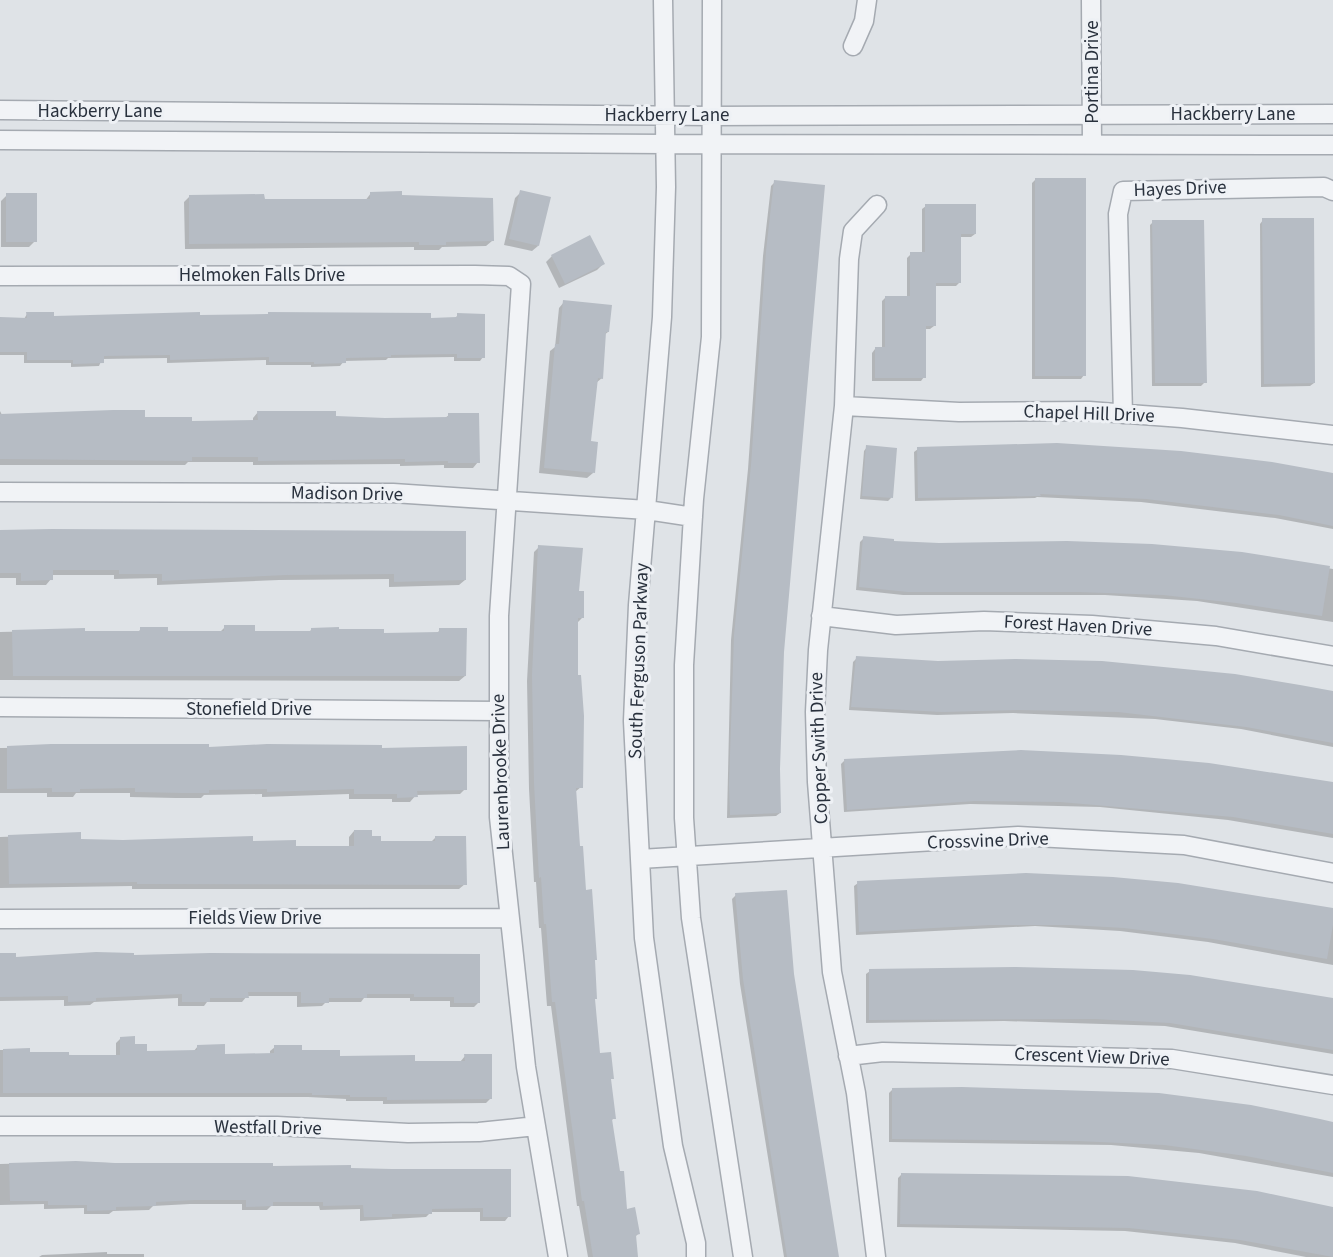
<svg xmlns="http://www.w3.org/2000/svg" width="1333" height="1257" font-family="'Source Sans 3',sans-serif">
<rect width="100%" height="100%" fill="#dfe3e7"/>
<path fill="#0003" d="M1035,180L1084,375L1081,379H1032V183Z
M775,182L783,652L778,769L780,813L776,816L727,818L731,640L748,469L763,256L771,186Z
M521,192L538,246L532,251L504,245L515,198Z
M371,193L400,197L492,241L486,246L442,247L439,250H414V247L185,249L184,202L190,196L263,201H365Z
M7,195L35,241L29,247H1V201Z
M926,206L975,234L971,237H959L960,282L956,286H934V326L930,329H924V377L921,381H872V353L875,349H882V301L885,298H907V258L911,254H922V209Z
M1263,220L1314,383L1310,386L1261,387L1260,224Z
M1153,222L1205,382L1201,386H1152L1150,225Z
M552,256L603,264L597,270L559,288L546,262Z
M564,302L608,332L604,335L602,378L596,383L589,443L593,473L587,478L539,473L550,351L555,347L559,308Z
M27,314L52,318L429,320L454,319L458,315L483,357L480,361H454V357L388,358L386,360L344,361L340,366L311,367V365H266V360L167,363V358L102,359L99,366L71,367V363H24V355H0V319H24Z
M0,411L2,415L190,423L253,422V418L258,412L334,418H445L449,415L478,462L473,468H444V465L400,466V464L253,465V462H188L185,465H0Z
M867,447L891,498L888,501L860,499L864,451Z
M918,449L1333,476V529L1275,518L1141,502L1037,497L1035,498L915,501L914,452Z
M0,531L465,580L459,585L389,587V579L279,580L157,585V578L114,579V575H51V579L46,585H16V578H0Z
M864,538L892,543L1212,550L1333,569V622L1197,601L1105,595H903L856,590L860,542Z
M539,547L577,593L582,618L576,624L581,787L575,792L578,848L593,961V1001L598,1055L612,1078L609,1081L614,1118L610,1122L625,1211L638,1234L635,1237L636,1257H588L579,1206H577L551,1006H547L541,928H539L536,882H534L529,789L527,681L534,552Z
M225,627L253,633H308L312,629L382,634H436L440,630L465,676L459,681L0,680V632L83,630V633H137L141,629L166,633H219Z
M857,658L1333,693V747L1241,729L1155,719L1013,713L937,715L849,710L853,662Z
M207,746V749L380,750L465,789L460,794L416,795L410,802H392V799H349V794L262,797V794L204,795L201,798H175L130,797V793H76L73,797H47V793H0V748Z
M845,760L1333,785V838L1228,820L1100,807L970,804L844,812L841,764Z
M354,831L379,843L431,842L435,838L465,884L459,889H132V886L0,888V837L79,834L80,841L251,842L294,848H349V837Z
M858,883L1333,911V965L1208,942L1120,931L1035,926L856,935L854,886Z
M736,895L792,975L837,1257H784L740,984L732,899Z
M0,955L14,958L478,956L479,1002L474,1007H450V1001H410V998H364L361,1002H326L322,1006L297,1007V996H247L242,1002H207L204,1006H178V998L94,1002L90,1005L64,1006V1000L0,1001Z
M870,971L1333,1000V1054L1165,1026L1004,1021L866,1023V974Z
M121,1038L146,1052H193L198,1046L223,1056L270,1055V1051L275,1047L338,1058L414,1063L460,1062L465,1056L491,1098L486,1103L383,1104V1101H346V1099L308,1097H0V1050H29V1054L116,1056V1043Z
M893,1089L1333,1123V1177L1199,1153L1111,1145L889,1142V1093Z
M76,1162L392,1171L509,1216L505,1221H480V1212H431L426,1217L360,1221V1209L320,1210L319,1206H271L267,1210H242V1204H190L153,1206L149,1210L113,1211L109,1214H84V1208L44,1209V1204L0,1205V1164Z
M901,1175L1333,1209V1257H1306L1235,1243L1125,1231L897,1227L898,1178Z
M107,1252V1254H144V1257H39L42,1255Z"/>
<path fill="#b6bcc4" d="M1035,178H1086V376H1035Z
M774,180L825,185L784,652L780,769L781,813L730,815L729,785L734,635L751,465L766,251Z
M520,190L551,197L539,246L509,239Z
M402,191V195L493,198L494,241L446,242V245H419V242L189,244V195L264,194L265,199H370V192Z
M6,193H37V242H6Z
M925,204H976V234H961V283H936V326H926V378H875V347H885V296H910V252H925Z
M1262,218H1314L1315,383L1264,384Z
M1152,220H1204L1207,383H1155Z
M590,235L605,264L565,284L551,255Z
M563,300L612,305L609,332H606L603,379L598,378L591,441L598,442L595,473L544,468L555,344H559Z
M26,312H54V316L200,312V315L268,314V312L431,313V318L457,317V313L485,314V358H457V354L391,355V357L346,358V363L314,364V362H269V357L170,360V355L104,356V363L73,364V360H27V352H0V317L27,318Z
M113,410H145V417H192V421L258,420L257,411H336V416L385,418L448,417V413H479L480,463H448V461L405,462V459L258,461V457H192V461L0,459V414Z
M1057,443L1181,451L1272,462L1333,473V526L1279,515L1146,499L1040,494L1041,496L918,498L917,447Z
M866,445L897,448L893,498L862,496Z
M52,529L466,531V580L394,582V574L286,575L162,581V574H119V570H53V580L21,581V573H0V530Z
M863,536L894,539V541L939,543L1067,541L1152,544L1242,552L1330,566L1322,616L1236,603L1163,595L1079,592H908L859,587Z
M538,545L583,548L579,591H584V618H578V675H581L584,716L583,788H576L580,846H583L586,890L592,889L597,960H595L597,999H595L600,1053L611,1052L614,1079H611L616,1119H612L620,1171H624L627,1209L635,1207L640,1234L636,1235L638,1257H593L584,1201H582L555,1002H552L546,924H544L541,877L539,878L534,783L532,675Z
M224,625H255V631H311V628L339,627V629H384V633L439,632V628H467L466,676H13L12,630L85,628V631H140V627H168V631H224Z
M856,656L938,661L1015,659L1102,661L1235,674L1300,685L1333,691V743L1246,727L1118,712L1018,710L942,712L851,707Z
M51,744H209V747L267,744L382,745V748L467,746V790L417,791L418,797L397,798V794H354V789L267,792V789L209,790V793H182L135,792V788L80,789V792H52V788L7,789V746Z
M1021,750L1121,755L1209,763L1333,782V834L1233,817L1060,802L975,801L847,810L844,759Z
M354,830H372V836H381V841H435V836H466L467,885L137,884V882L9,884L8,835L81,832V839L123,840L253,836V841L296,840V846H354Z
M1026,873L1113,877L1178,883L1333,908V925L1327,959L1213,939L1124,928L1070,925H990L859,932L857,881Z
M787,890L794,974L839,1257H787L743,979L735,893Z
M96,952L134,953V955L210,953L480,954V1003H454V997H414V994H367V998H329V1003H301V992H248L249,998H210V1002H182V994L96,998V1001L68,1002V996L0,997V953H16V957Z
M1014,967L1133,970L1190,975L1333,998V1050L1170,1023L1095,1019L869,1020V969Z
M135,1036V1044H147V1051L197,1050V1045L225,1044V1054L274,1053V1045H302V1050H340V1056L415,1055V1061H465L464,1054H492V1099L387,1100V1097H350V1095H312V1093H3V1049L30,1048V1052H69V1055H120V1037Z
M962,1087L1159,1093L1251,1105L1320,1119L1333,1122V1173L1246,1156L1164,1145L1078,1141L892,1139V1088Z
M76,1161L115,1163H273V1166L351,1165V1168L392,1169H511V1217H483V1208L432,1209V1214H392V1217H364L363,1205L323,1206V1202H273V1206L246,1207V1200H195L156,1202V1206L116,1207V1210L87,1211V1205H48V1201H10L9,1163Z
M901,1173L1128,1176L1257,1191L1333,1207V1257L1240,1240L1129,1228L900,1224Z"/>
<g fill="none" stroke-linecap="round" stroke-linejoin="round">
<g stroke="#a5aab1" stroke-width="21">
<path id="minor" d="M663,0L666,187L662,317L638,605L633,721L644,938L673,1146L696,1243V1257
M712,0L711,337L694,499L684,665V818L691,918L743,1257
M1091,0L1092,144
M853,46L864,21L867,0
M0,110L713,116L1333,114
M0,140L665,144L1333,145
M0,276L475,275L509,276L521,284L499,616V817L526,1067L558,1257
M844,406L959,412L1089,411L1182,418L1333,435
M1123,414L1118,214L1123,191L1324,187L1333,191
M0,492L393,493L647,510L693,517
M821,616L896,625L984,621L1092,625L1216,636L1333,656
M0,707L498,711
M640,859L1018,836L1184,845L1333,873
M0,919L509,918
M848,1056L883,1052L1172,1059L1333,1085
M0,1126H277L408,1133L479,1132L536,1126
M876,1257L856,1093L832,972L817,782L815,712L818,650L844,406L849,259L853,231L877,205"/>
</g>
<use href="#minor" stroke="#f1f3f6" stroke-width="18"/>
</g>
<g text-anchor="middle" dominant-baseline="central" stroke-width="6" stroke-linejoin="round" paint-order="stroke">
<g font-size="19" fill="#29313d" stroke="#eef1f5">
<text transform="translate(1092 72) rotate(-90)">Portina Drive</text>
<text x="100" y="111">Hackberry Lane</text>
<text x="1233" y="114">Hackberry Lane</text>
<text x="667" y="115">Hackberry Lane</text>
<text transform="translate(1180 189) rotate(-2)">Hayes Drive</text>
<text x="262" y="275">Helmoken Falls Drive</text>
<text transform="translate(1089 414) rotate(2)">Chapel Hill Drive</text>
<text transform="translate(347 494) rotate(1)">Madison Drive</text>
<text transform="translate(1078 626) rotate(3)">Forest Haven Drive</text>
<text transform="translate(639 661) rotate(-88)">South Ferguson Parkway</text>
<text x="249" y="709">Stonefield Drive</text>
<text transform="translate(819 748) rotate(-92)">Copper Swith Drive</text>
<text transform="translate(501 772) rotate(-92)">Laurenbrooke Drive</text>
<text transform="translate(988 841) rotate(-2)">Crossvine Drive</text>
<text x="255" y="918">Fields View Drive</text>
<text transform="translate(1092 1057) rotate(2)">Crescent View Drive</text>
<text transform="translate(268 1128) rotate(1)">Westfall Drive</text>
</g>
</g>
</svg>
